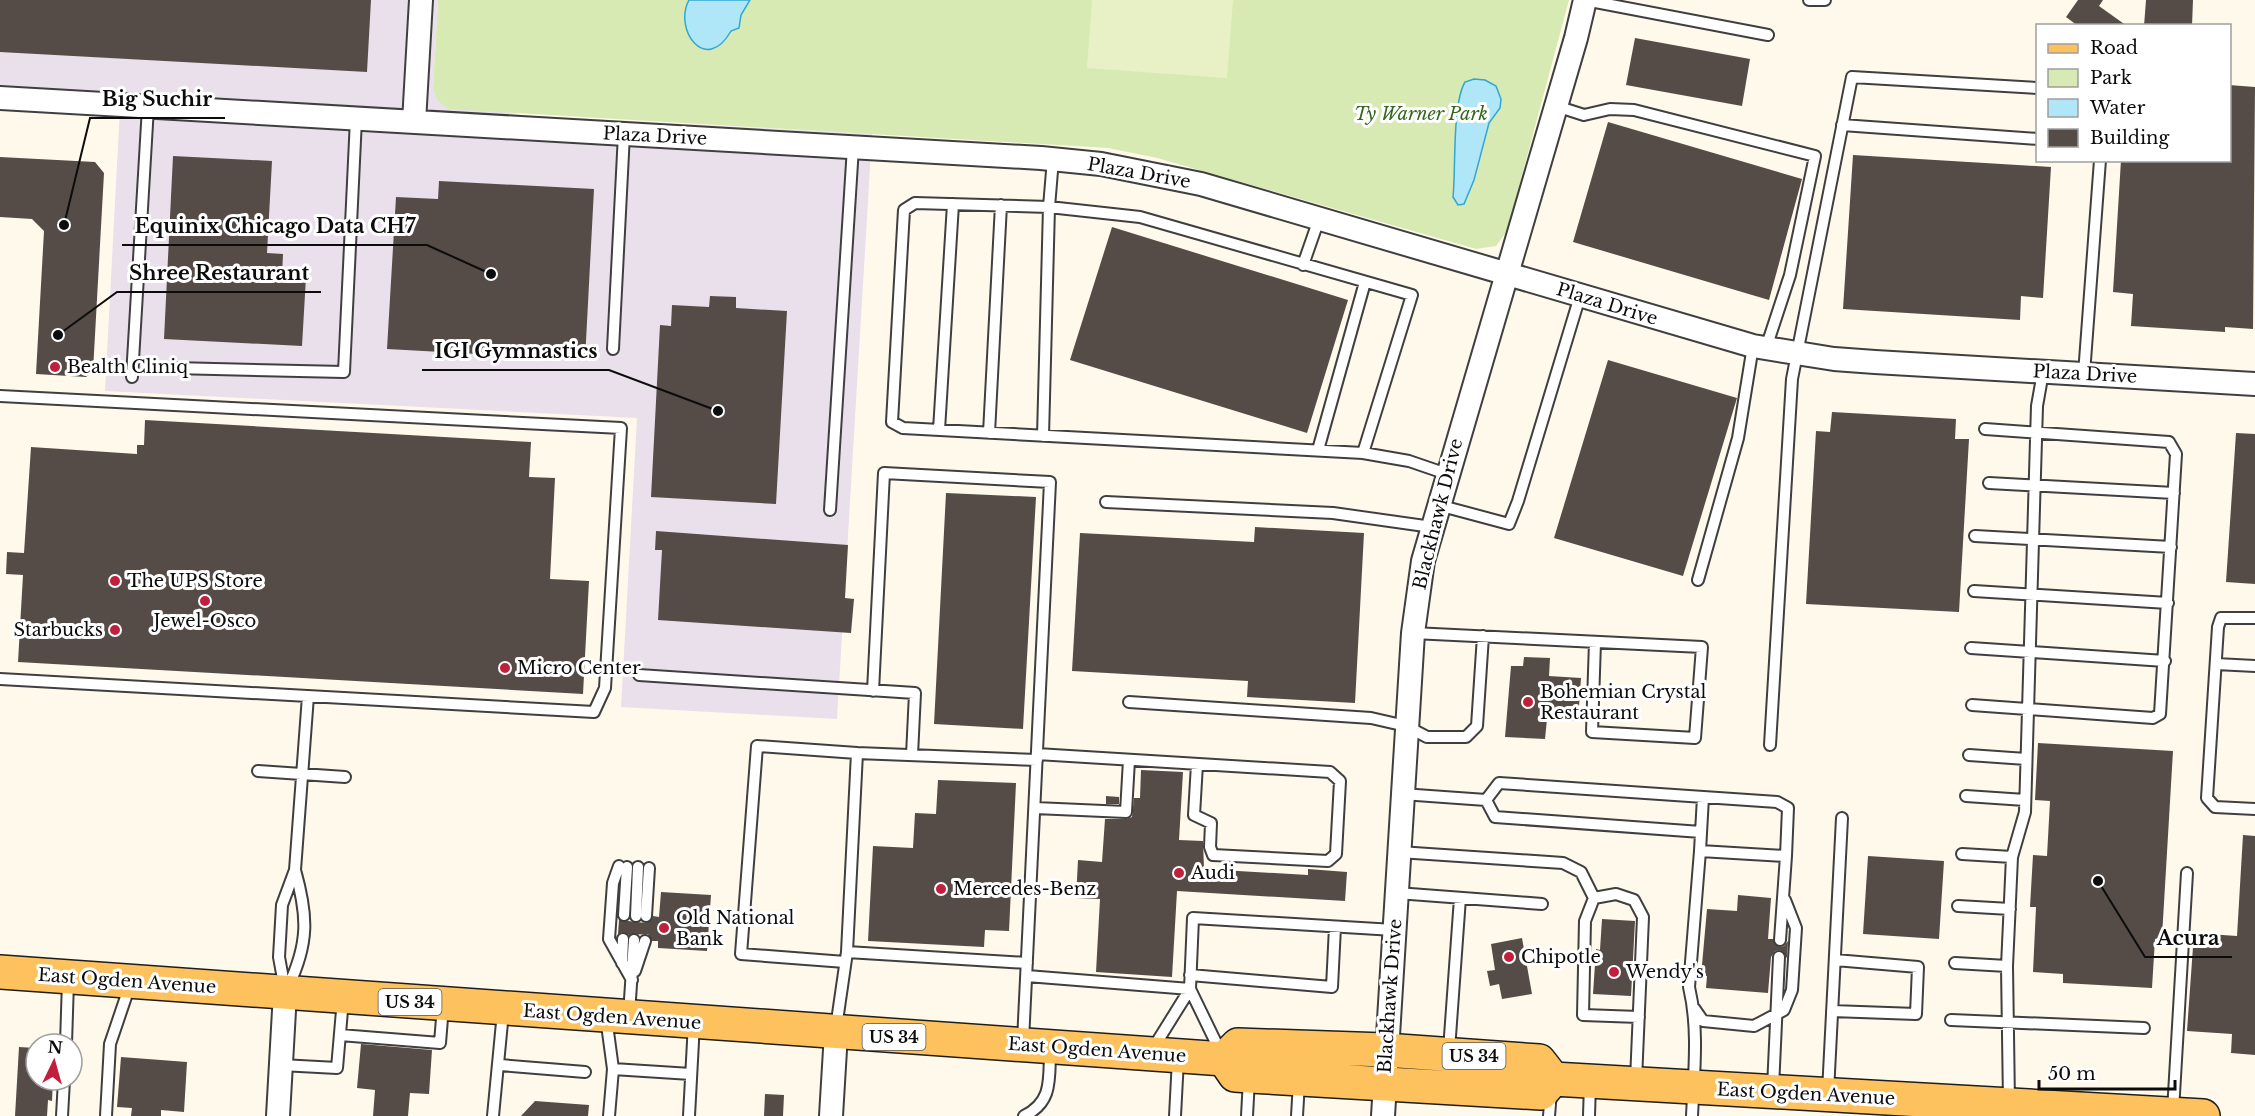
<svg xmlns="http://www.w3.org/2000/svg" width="2255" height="1116" font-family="'Libre Baskerville',serif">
<rect width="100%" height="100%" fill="#fff9ec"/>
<path fill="#e9e0ec" d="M0,0H438L433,89L520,115L872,134L837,719L621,707L637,418L105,391L120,108L0,101Z"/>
<path fill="#d7eab4" d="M438,0H1569L1507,231L1496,246L1476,249L1157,158L1108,148L448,109L438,101L433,89Z"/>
<path fill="#e8f1c6" d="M1092,0H1233L1227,78L1087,68Z"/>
<path fill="#afe6f8" stroke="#33a6d1" stroke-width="1.5" d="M689,0H750L741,15L739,28L731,31C706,75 673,30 689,0Z
M1474,79L1485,80L1496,86L1501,99L1500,108L1489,123L1474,180L1464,204L1458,205L1453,197C1456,168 1452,104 1465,82Z"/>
<path fill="#554c48" d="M0,0H371L367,72L0,52Z
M2078,0H2103L2099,6L2127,26H2078L2066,17Z
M2146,0H2193L2192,26H2144Z
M1635,38L1750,59L1742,106L1626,85Z
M2229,85L2255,87L2253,329L2225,327V332L2131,326L2133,294L2113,292L2121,160H2229Z
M1608,122L1802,179L1769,300L1573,242Z
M1853,155L2051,167L2043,298L2021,296L2020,320L1843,309Z
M173,156L272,161L267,253L283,254L282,276L306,277L302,346L164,339Z
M0,157L95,162L104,173L93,371L86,377L36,374L44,231L32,219L0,217Z
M439,181L594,189L585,360L387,349L396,197L438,199Z
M1112,227L1348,300L1307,433L1070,360Z
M710,296L736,297V308L787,311L776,504L651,497L660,325L671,326L672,305L709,307Z
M1608,360L1737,398L1683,576L1554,538Z
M1832,412L1956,419L1955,439H1969L1959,612L1806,604L1816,431L1830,432Z
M145,420L531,442L529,477L555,478L550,579L589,581L583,694L18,662L23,575L6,574L7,552L24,553L31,447L137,454V445H144Z
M2236,433L2255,434V584L2226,582Z
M946,493L1036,497L1023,729L934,724Z
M1255,527L1364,533L1355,703L1247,697L1248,681L1072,671L1080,533L1254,542Z
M656,531L848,545L845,598L854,599L851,633L658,620L662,550H655Z
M1524,657L1550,658L1549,676L1581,678L1578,721L1547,719L1545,739L1505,737L1511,666H1523Z
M2038,743L2173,751L2162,937L2155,939L2152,988L2063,983V974L2033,972L2036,907H2030L2033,855L2047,856L2050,801L2035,800Z
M1141,770L1183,772L1179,840L1203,841L1204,869L1308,875V869L1347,872L1345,901L1177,891L1172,977L1096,972L1100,899L1076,898L1078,860L1102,862L1105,819H1126L1132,817L1134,798H1140Z
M938,780L1016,783L1009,931L985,930L984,947L868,941L873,846L913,848L915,813L936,814Z
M1106,796L1119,797V804H1106Z
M2243,835L2255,836V1055L2231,1053L2232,1034L2187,1031L2194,933L2237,936Z
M1868,856L1944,861L1939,939L1863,934Z
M661,892L711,895L707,951L658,948V941H652L648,934L629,935L623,932L618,934L619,920L646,923L653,916L659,917Z
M1738,895L1771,898L1768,939H1773L1779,947L1784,946L1788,941L1787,958L1780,950L1775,951L1771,957L1768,993L1706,988L1707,976H1701L1707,909L1737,911Z
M1602,919L1635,921L1631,996L1593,994L1596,949L1600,950Z
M1522,938L1532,994L1502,999L1499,984L1490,986L1487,971L1495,970L1491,944Z
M361,1044L432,1050L429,1094L410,1093L408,1116H373L375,1090L357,1088Z
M19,1047L36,1048V1080H53L52,1101L48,1100L47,1116H15Z
M121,1057L187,1062L184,1112L161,1110V1116H131L132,1108L117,1107Z
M765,1094L784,1095L783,1116H764Z
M535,1101L589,1105L588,1116H521Z"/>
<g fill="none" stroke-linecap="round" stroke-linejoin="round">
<g stroke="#3f3f3f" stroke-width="14">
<path id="lane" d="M1585,0L1768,35
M1809,0H1825
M1556,106L1584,115L1610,109L1634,110L1815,156L1790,275L1766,348
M1842,125L2038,139
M1303,265L1319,219
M613,349L624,134
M173,368L344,372L356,119
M2084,374L2100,160
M132,377L148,107
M0,396L621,428L605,688L594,712L0,679
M939,430L953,204
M989,433L1001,205
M1043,436L1049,207L1053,159
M1318,450L1365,282
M1363,453L1412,295L1140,217L1049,207L915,203L904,210L892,422L903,428L1363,453L1409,461L1447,474
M1989,483L2174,493
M1106,502L1333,513L1432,527
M1438,505L1509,524L1518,501L1580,296
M830,510L853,147
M1975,536L2171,547
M1698,580L1738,438L1753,346
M1974,591L2168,603
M2255,618H2221L2218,627L2207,798L2215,807L2255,809
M1413,633C1510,638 1606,643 1702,647L1695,738L1592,732L1595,642
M1971,648L2165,661
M2216,664L2255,666
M639,675L915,693L912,755
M873,691L884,473L1050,482L1023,1041
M1129,702L1371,718L1406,726L1427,737H1466L1477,726L1483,636
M1972,705L2153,718L2160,714L2176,454L2169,442L1985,429
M1770,745L1792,379L1852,77L2038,88
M857,753L1037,760
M1037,754L1330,772L1340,781L1336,854L1328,861L1213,855L1210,847L1211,823L1194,815L1197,764
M1969,755L2026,759
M258,771L345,777
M1402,794L1486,800
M1966,796L2025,800
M1486,800L1499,783L1777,802L1788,808L1786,856
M1486,800L1495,817L1701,832
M1035,808L1126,812L1129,760
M1700,851L1703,797
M1399,852L1563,863L1581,872L1594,898
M1962,854L2012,857
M619,866L613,883L609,939L632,980
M1397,893L1542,904
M1958,906L2010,909
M624,915L627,867
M636,916L638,867
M646,916L649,868
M845,962L741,954L757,746L857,753L847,952
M622,963L623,939
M1955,963L2007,966
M635,971L645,941
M1190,975L1332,987L1335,927
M1027,976L1190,989
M288,987C309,943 308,916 295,870
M285,990L279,957L282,905L295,870L308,696
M1694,1008L1703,1021L1754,1026L1784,1010L1792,990L1796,928L1785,900
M1832,1011L1916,1014L1918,967L1835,960
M629,1014L634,940
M606,1017L613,1069L609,1116
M1951,1020L2144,1028
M836,1028L847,952L1027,963
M340,1035L440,1043L443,1006
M66,1044L68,981
M1152,1050L1190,989
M1449,1050L1460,898
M1221,1053L1190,989L1193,918L1394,930
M281,1065L337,1068L343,999
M500,1065L585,1072
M613,1069L691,1074
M1636,1080L1643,917L1634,900L1616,894L1594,898L1585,921L1583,1015L1639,1017
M1773,1088L1779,957
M1828,1092L1842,818
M2009,1102L2007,966L2012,857L2025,812L2037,406L2043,372
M2173,1111L2187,873
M62,1116L64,1080
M106,1116L110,1044L130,985
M493,1116L503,1012
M689,1116L694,1023
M1024,1116C1053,1102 1049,1079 1050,1050
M1175,1116L1178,1059
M1247,1116L1249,1079
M1297,1116L1299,1082
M1549,1116L1551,1092
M1589,1116L1590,1084
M1692,1116C1694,1073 1699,1029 1689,987L1700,851L1786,856L1780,940"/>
</g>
<g stroke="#3f3f3f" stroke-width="26">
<path id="street" d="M0,98L1041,158L1101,164L1201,184L1753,346L1834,359L1875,362L2255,384
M414,122L421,0
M278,1116L285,993
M831,1116L836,1033
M1383,1116L1413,633L1423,561L1576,38L1585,0"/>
</g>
<g stroke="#1d1d1d" stroke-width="36">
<path id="primary" d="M0,972L1224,1059L1238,1045L1385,1050L1539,1061L1553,1079
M1224,1059L1235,1075L1250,1076L1541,1093L1553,1079
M1553,1079L2203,1116"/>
</g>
<use href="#lane" stroke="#fff" stroke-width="10"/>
<use href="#street" stroke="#fff" stroke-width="22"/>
<use href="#primary" stroke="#fdc25e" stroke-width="33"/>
</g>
<g fill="#c0203c" stroke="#fff" stroke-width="2">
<circle cx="55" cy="367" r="6"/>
<circle cx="115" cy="581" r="6"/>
<circle cx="205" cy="601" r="6"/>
<circle cx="115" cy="630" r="6"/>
<circle cx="505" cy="668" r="6"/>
<circle cx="1528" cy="702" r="6"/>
<circle cx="1179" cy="873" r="6"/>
<circle cx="941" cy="889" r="6"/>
<circle cx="664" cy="928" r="6"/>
<circle cx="1509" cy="957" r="6"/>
<circle cx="1614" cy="972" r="6"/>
</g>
<g text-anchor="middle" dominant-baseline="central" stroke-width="6" stroke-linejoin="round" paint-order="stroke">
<g fill="#fff" stroke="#555" stroke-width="1.5">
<rect x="378.5" y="989" width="63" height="26" rx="4.5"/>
<rect x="862.5" y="1024" width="63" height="26" rx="4.5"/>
<rect x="1442.5" y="1043" width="63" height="26" rx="4.5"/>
</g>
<g font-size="16" font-weight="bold" fill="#0c0c0c">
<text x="410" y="1002">US 34</text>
<text x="894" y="1037">US 34</text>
<text x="1474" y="1056">US 34</text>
</g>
<g font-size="18" font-style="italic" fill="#34661b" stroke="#fff">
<text x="1421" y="114">Ty Warner Park</text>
</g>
<g font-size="18" fill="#0c0c0c" stroke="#fff">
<text transform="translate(655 136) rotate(3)">Plaza Drive</text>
<text transform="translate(1139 173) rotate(10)">Plaza Drive</text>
<text transform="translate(1607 304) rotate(17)">Plaza Drive</text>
<text transform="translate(2085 374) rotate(3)">Plaza Drive</text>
<text transform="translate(1438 514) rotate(-76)">Blackhawk Drive</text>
<text transform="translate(127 981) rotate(4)">East Ogden Avenue</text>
<text transform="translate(1390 996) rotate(-86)">Blackhawk Drive</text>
<text transform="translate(612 1017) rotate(4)">East Ogden Avenue</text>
<text transform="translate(1097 1050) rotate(4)">East Ogden Avenue</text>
<text transform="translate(1806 1094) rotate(3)">East Ogden Avenue</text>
</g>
<g font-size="18" fill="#0c0c0c" stroke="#fff" text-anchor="start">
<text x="67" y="367">Bealth Cliniq</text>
<text x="127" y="581">The UPS Store</text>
<text x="205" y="621" text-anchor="middle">Jewel-Osco</text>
<text x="103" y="630" text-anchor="end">Starbucks</text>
<text x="517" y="668">Micro Center</text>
<text x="1540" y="692">Bohemian Crystal<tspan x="1540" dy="21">Restaurant</tspan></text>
<text x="1191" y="873">Audi</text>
<text x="953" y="889">Mercedes-Benz</text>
<text x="676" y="918">Old National<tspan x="676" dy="21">Bank</tspan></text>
<text x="1521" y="957">Chipotle</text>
<text x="1626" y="972">Wendy's</text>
</g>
</g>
<path fill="none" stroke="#0c0c0c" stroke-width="2" d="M64 225L90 118H225M491 274L427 245H122M58 335L117 292H321M718 411L609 370H422M2098 881L2145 957H2232"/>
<g fill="#0c0c0c" stroke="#fff" stroke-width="2">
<circle cx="64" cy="225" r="6"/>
<circle cx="491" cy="274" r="6"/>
<circle cx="58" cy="335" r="6"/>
<circle cx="718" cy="411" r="6"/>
<circle cx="2098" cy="881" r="6"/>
</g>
<g font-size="20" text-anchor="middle" font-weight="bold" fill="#0c0c0c" stroke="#fff" stroke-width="6" stroke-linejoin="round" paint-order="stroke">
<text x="157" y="106">Big Suchir</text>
<text x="275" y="233">Equinix Chicago Data CH7</text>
<text x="219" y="280">Shree Restaurant</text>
<text x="516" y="358">IGI Gymnastics</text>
<text x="2188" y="945">Acura</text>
</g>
<rect x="2036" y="24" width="195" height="138" fill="#ffffff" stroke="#9e9e9e" stroke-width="1.5"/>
<rect x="2048" y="44" width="30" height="9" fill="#fdc25e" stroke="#9e9e9e" stroke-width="1.5"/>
<text x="2090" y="54" font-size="18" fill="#0c0c0c">Road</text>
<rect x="2048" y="69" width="30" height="18" fill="#d7eab4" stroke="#9e9e9e" stroke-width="1.5"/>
<text x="2090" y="84" font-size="18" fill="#0c0c0c">Park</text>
<rect x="2048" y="99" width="30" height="18" fill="#afe6f8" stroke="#9e9e9e" stroke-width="1.5"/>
<text x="2090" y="114" font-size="18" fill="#0c0c0c">Water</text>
<rect x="2048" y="129" width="30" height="18" fill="#554c48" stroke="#9e9e9e" stroke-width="1.5"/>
<text x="2090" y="144" font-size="18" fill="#0c0c0c">Building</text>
<g transform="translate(54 1062) rotate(5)"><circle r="28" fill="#ffffff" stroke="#9e9e9e" stroke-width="1.5"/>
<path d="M0-4.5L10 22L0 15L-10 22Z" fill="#c0203c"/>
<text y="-9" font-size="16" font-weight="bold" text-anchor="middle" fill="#0c0c0c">N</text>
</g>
<path d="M2039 1080v9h136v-9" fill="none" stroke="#0c0c0c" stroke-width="3"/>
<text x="2048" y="1080" font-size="18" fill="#0c0c0c" stroke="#ffffff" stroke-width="4.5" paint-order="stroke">50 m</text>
</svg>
